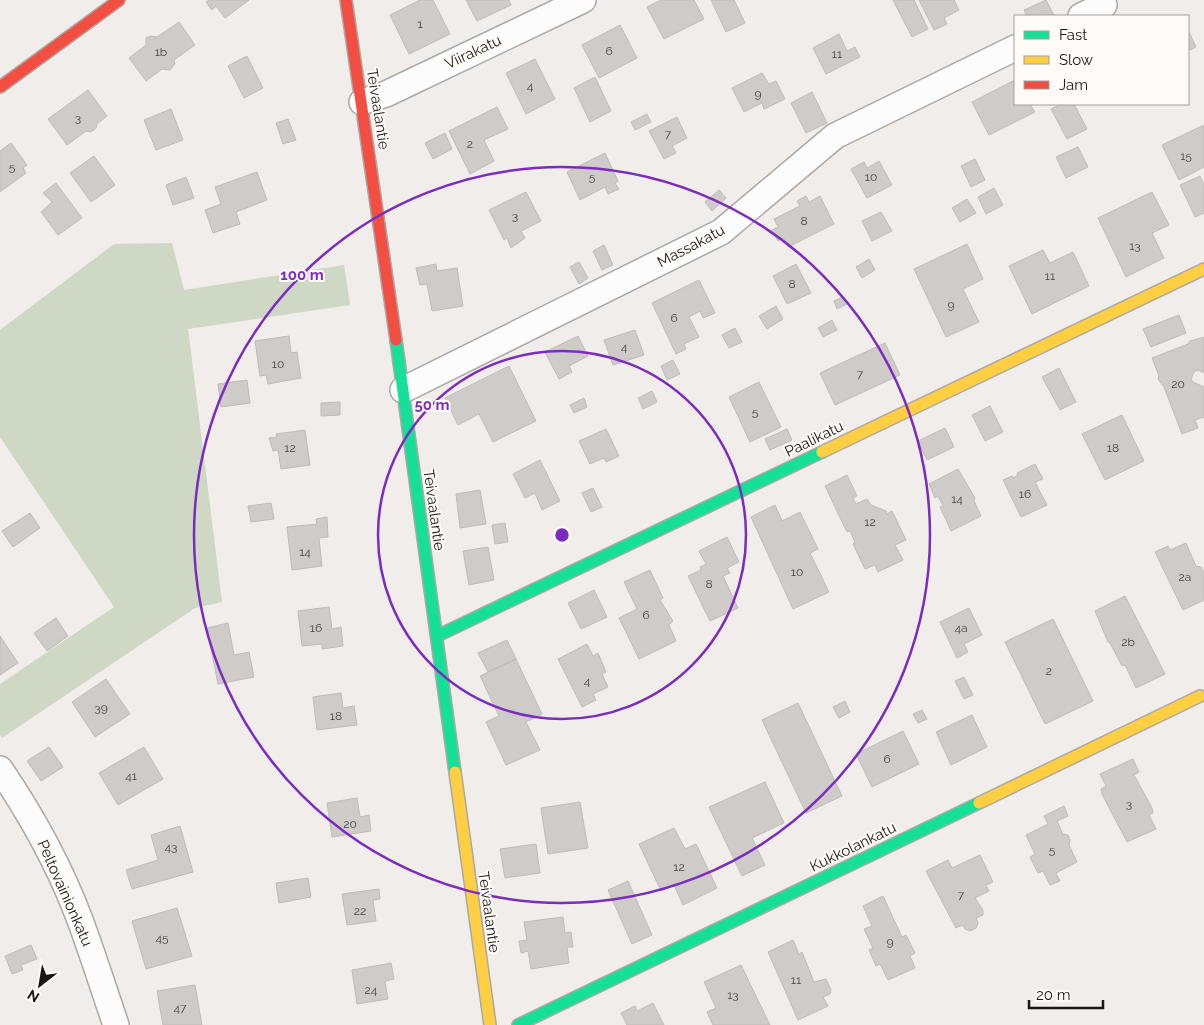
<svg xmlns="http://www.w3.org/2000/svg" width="1204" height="1025" font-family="Raleway,sans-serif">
<rect width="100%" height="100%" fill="#f0edea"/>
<path fill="#ced8c4" d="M172,243L184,290L344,265L350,305L188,329L222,602L195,608L2,738L0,735V684L114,607L0,437V330L114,244Z"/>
<path fill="#cecbc8" stroke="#bebbb8" d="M209,0H249L225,18L216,6L212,10L206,2Z
M420,0H433L450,34L409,54L390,15Z
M466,0H509L511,5L477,21Z
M661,0H694L704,19L664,39L647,7Z
M711,0H734L745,23L726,32Z
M893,0H914L928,29L912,37Z
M919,0H954L959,10L944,18L947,24L934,30Z
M1046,0L1054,15L1027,16L1024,10Z
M179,22L195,45L174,60L175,64L170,70L162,69L146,81L129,58L146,45V38L150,36L157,37Z
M620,25L637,58L599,78L582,45Z
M1188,30L1196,47L1188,51Z
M839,34L847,51L855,47L860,57L826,74L813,48Z
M247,56L263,88L244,98L228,66Z
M535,59L555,99L526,114L506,73Z
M762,73L769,84L776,81L785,99L764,109L762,103L744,112L732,88Z
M595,77L611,111L590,122L574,88Z
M1015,80V104H1030L1035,112L989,135L972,102Z
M88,90L107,116L97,124L96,128L91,132L86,131L67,145L48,119Z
M812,92L827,123L806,133L791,103Z
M1062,104H1074L1087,129L1067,139L1051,109Z
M497,107L508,129L484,140L494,161L470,174L449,131Z
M171,109L183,140L156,150L144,120Z
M647,114L651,122L635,130L631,122Z
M677,117L687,138L672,146L676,153L664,159L649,131Z
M288,119L296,140L283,144L276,123Z
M1204,125V167L1179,180L1162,145Z
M445,133L452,149L433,159L425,143Z
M11,143L27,165L23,168L26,173L0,192V151Z
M1078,147L1088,167L1066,178L1056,157Z
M605,153L618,181L615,183L619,189L608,194L605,187L580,200L567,172Z
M94,156L115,185L91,202L70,173Z
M975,159L985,180L971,187L961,166Z
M879,161L892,185L867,198L851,169L864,162L867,168Z
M257,172L267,200L236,212L240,224L213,233L205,210L221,204L215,187Z
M1200,176L1204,185V213L1195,217L1180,185Z
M186,177L194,198L173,205L166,185Z
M56,183L82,218L58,235L41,212L52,202L43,193Z
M994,188L1003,205L986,214L978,197Z
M719,190L726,198L712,211L705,202Z
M526,192L541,221L521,231L525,238L511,248L507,238L504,240L489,210Z
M1152,192L1169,225L1152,233L1164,258L1126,277L1098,218Z
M806,196L809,202L820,196L834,224L788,247L784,238L778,241L772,230L778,227L774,219L800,206L797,201Z
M967,199L976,213L960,222L952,208Z
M881,212L892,231L872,241L862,221Z
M967,244L983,279L963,289L979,322L946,337L914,269Z
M604,245L613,265L602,270L593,251Z
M1043,250L1050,263L1073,252L1089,286L1032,314L1009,266Z
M869,259L875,270L862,278L856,267Z
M579,262L588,278L579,284L570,267Z
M436,264L437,271L457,268L463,306L432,311L427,284L420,285L416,268Z
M796,264L811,293L787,304L773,276Z
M699,280L715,313L703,318L700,311L689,317L699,337L684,344L686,349L676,354L652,303Z
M843,297L847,304L837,309L834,301Z
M776,306L783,319L767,329L759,316Z
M1179,315L1186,333L1151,347L1143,329Z
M832,320L837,330L823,337L818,328Z
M735,328L742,342L729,348L722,335Z
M635,330L644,355L613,365L604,340Z
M289,336L291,353L297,352L301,378L268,384L266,375L260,376L255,341Z
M578,336L588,356L569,366L572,372L559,379L545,352Z
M1204,337V373L1198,370L1194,372L1191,379L1193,382L1204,387V417L1195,420L1198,428L1182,434L1164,387L1158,379L1159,376L1152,358L1188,344L1190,341Z
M885,343L900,375L835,405L820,373Z
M673,360L680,374L667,380L661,366Z
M509,366L536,421L493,442L479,414L458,425L445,398Z
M1059,368L1076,402L1060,410L1042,377Z
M247,380L250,403L221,407L218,384Z
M759,382L781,427L750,442L729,397Z
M652,391L657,402L643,409L638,398Z
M584,398L587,407L574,413L570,405Z
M340,402V415L321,416V403Z
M990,406L1003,432L985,441L972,415Z
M1122,415L1144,461L1105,480L1082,434Z
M945,428L954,447L927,460L918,441Z
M606,429L619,456L606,462L604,458L590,464L579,441Z
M787,429L792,440L770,450L765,439Z
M305,430L310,465L281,469L278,450L273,451L269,438L277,437L276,434Z
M540,460L560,501L542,510L535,493L525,498L513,474Z
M1035,464L1043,479L1035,482L1047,505L1021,517L1003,480L1012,476L1013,478L1018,475L1017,473Z
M958,469L975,498L974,501L981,516L951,531L940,507L943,506L938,496L935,498L929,484Z
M847,475L857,496L853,498L856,504L867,499L871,505L886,511L887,514L892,511L906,540L895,545L903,560L878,572L875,565L865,569L853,544L855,542L850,531L847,532L825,486Z
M593,488L602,507L591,512L582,493Z
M480,490L486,524L460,528L456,494Z
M271,503L274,519L251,522L248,506Z
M775,505L782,521L800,512L818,549L810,553L829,592L793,609L751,517Z
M30,513L40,528L13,547L2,531Z
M327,517L328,537L319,538L322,566L292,570L287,527L317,524L316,519Z
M505,523L508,542L495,544L492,525Z
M727,537L739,562L727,568L730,573L723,576L738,608L710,621L688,576L701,570L700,567L706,564L699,551Z
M1186,543L1196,566L1201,567L1204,573V600L1183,610L1155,552L1168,546L1170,550Z
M488,547L494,580L469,585L463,551Z
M650,570L663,598L660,600L673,621L669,625L676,641L639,659L619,618L637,609L624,582Z
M594,590L607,617L581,629L568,603Z
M1125,596L1165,674L1136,688L1125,665L1122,666L1110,643L1108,642L1095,611Z
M329,607L332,629L341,627L343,646L322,649V644L302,646L298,611Z
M969,608L982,635L964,644L968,652L957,658L940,622Z
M56,618L68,636L47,651L34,633Z
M1053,619L1093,701L1045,724L1005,642Z
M228,623L234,655L249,652L254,677L218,684L207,628Z
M0,636L18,663L0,675Z
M507,640L516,659L488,672L478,653Z
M587,644L593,656L598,653L606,672L602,674L608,687L593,694L596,700L582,707L558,659Z
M516,659L542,714L526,722L540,750L506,765L486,722L499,716L480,676Z
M964,677L973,695L964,699L955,681Z
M106,679L130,714L95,737L72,702Z
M341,693L343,708L354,706L357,725L317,730L313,697Z
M845,701L850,712L839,718L833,707Z
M798,703L842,796L806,813L762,720Z
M922,710L927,719L918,723L913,714Z
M972,715L987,747L951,765L936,732Z
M903,731L919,764L872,787L856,754Z
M49,747L63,767L41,781L27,761Z
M144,747L163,779L118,805L99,773Z
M1133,759L1139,772L1134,775L1152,808L1153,813L1149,815L1156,829L1127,842L1102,794L1101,789L1106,786L1100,774Z
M765,782L784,823L752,838L765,865L742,876L709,807Z
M357,798L360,817L369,815L371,831L332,837L327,803Z
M580,802L588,848L548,854L541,808Z
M1064,806L1068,816L1057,821L1063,834L1068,835L1070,840L1069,845L1077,862L1056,873L1060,881L1050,885L1043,871L1038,873L1030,857L1035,854L1026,835L1048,824L1044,816Z
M180,826L193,872L132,889L126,870L158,860L151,835Z
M674,828L685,849L696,844L717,888L683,905L674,885L661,891L639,844Z
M536,844L540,873L505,878L500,849Z
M980,855L993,882L986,885L989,891L975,898L983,910V915L976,918L978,923L976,928L970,931L965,929L963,925L956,928L926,871L948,860L952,868Z
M308,878L311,897L279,903L276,883Z
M628,881L652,935L632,944L608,890Z
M379,889L380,899L373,900L376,921L347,925L342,894Z
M883,896L902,937L906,935L915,953L910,956L915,968L888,980L880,964L876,966L869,950L873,948L864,929L872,926L863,906Z
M177,908L192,956L146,969L132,921Z
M563,917L565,933L571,932L573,947H567L569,963L531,969L528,951L521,953L519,941L527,940L524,922Z
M793,940L799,954L802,952L814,982L826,979L831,990L830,994L823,997L828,1006L798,1020L768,952Z
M31,945L37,959L21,965L23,970L12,974L5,956Z
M391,963L394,979L385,981L388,999L357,1004L352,970Z
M741,965L770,1025H713L707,1012L716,1008L704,982Z
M195,985L202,1025H163L157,991Z
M653,1003L664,1025H627L621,1013L635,1006L637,1011Z"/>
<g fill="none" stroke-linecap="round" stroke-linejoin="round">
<g stroke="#aba8a6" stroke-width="28">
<path id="street" d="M1081,16L1104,5L1102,0
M362,102L386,94L583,0
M403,390L721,232L835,136L1015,48
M0,769C32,816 60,867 80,920C93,955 104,990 116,1025"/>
</g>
<g stroke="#aba8a6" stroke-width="14">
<path id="fast" d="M396,340L455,772
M437,636L822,452
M518,1025L979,803"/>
</g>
<g stroke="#aba8a6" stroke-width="14">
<path id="slow" d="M822,452L1204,269
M455,772L490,1025
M979,803L1200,696"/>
</g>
<g stroke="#aba8a6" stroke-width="14">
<path id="jam" d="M346,0L396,340
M0,87L119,0"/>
</g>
<use href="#street" stroke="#fdfcfc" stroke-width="25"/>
<use href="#fast" stroke="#16e098" stroke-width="11"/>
<use href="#slow" stroke="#ffcf43" stroke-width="11"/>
<use href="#jam" stroke="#f24e42" stroke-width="11"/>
</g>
<g fill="none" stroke="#7b2cbf" stroke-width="2.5">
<circle cx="562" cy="535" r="184"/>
<circle cx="562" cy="535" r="368"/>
</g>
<g text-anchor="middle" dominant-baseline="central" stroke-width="4" stroke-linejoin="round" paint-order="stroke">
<g font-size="12" fill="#464341">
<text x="420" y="24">1</text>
<text x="609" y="51">6</text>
<text x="161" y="52">1b</text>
<text x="837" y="54">11</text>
<text x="530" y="86">4</text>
<text x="758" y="94">9</text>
<text x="78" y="118">3</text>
<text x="668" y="134">7</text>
<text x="470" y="144">2</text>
<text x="1186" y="156">15</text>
<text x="12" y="167">5</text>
<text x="592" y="177">5</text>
<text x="871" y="177">10</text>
<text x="515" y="216">3</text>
<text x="804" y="221">8</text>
<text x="1135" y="246">13</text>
<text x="1050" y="276">11</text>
<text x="792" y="284">8</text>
<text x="951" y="305">9</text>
<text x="674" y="318">6</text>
<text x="624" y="347">4</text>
<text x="278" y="364">10</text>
<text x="860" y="374">7</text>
<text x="1178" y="384">20</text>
<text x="755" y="412">5</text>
<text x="290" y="448">12</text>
<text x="1113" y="448">18</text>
<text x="1025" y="494">16</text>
<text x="957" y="499">14</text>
<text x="870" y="522">12</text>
<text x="305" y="552">14</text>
<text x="797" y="572">10</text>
<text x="1185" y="577">2a</text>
<text x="709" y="584">8</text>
<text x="646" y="615">6</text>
<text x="316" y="628">16</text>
<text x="961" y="628">4a</text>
<text x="1128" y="642">2b</text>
<text x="1049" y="671">2</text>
<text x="587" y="681">4</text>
<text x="101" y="708">39</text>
<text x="336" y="716">18</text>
<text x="887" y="759">6</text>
<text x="131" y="776">41</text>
<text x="1129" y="804">3</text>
<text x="350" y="824">20</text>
<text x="171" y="847">43</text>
<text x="1052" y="850">5</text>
<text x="679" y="867">12</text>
<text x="961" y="895">7</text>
<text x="360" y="911">22</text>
<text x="162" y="938">45</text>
<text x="890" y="942">9</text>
<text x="796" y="980">11</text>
<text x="371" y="990">24</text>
<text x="733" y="995">13</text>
<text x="180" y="1008">47</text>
</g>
<g font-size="15" fill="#191614" stroke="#fefbf8">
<text transform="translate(473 52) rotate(-25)">Viirakatu</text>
<text transform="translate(378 109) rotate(81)">Teivaalantie</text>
<text transform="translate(691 246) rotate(-28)">Massakatu</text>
<text transform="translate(814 439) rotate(-26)">Paalikatu</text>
<text transform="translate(434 510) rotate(82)">Teivaalantie</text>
<text transform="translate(853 847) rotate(-26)">Kukkolankatu</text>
<text transform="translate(65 893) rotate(66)">Peltovainionkatu</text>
<text transform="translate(489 912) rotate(82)">Teivaalantie</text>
</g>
</g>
<circle cx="562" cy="535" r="8" fill="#7b2cbf" stroke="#fefbf8" stroke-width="2.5"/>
<g font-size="15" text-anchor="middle" font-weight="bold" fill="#7b2cbf" stroke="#fefbf8" stroke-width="4" stroke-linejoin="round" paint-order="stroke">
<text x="302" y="280">100 m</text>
<text x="432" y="410">50 m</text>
</g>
<rect x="1014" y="15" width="175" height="90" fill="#fefbf8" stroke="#a29f9d"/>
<rect x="1024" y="31" width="25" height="8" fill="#16e098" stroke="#a29f9d"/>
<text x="1059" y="40" font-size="15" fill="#191614">Fast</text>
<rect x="1024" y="56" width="25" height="8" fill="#ffcf43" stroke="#a29f9d"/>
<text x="1059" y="65" font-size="15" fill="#191614">Slow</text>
<rect x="1024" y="81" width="25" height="8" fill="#f24e42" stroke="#a29f9d"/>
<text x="1059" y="90" font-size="15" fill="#191614">Jam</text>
<g transform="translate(40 985) rotate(211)" stroke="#fefbf8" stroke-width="4" paint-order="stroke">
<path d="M0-4L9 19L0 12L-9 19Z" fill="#191614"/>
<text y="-8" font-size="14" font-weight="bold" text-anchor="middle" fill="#191614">N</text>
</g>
<path d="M1029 1000v8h74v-8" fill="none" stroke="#191614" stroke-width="2.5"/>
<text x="1036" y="1000" font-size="15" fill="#191614" stroke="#fefbf8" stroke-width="4" paint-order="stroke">20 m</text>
</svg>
